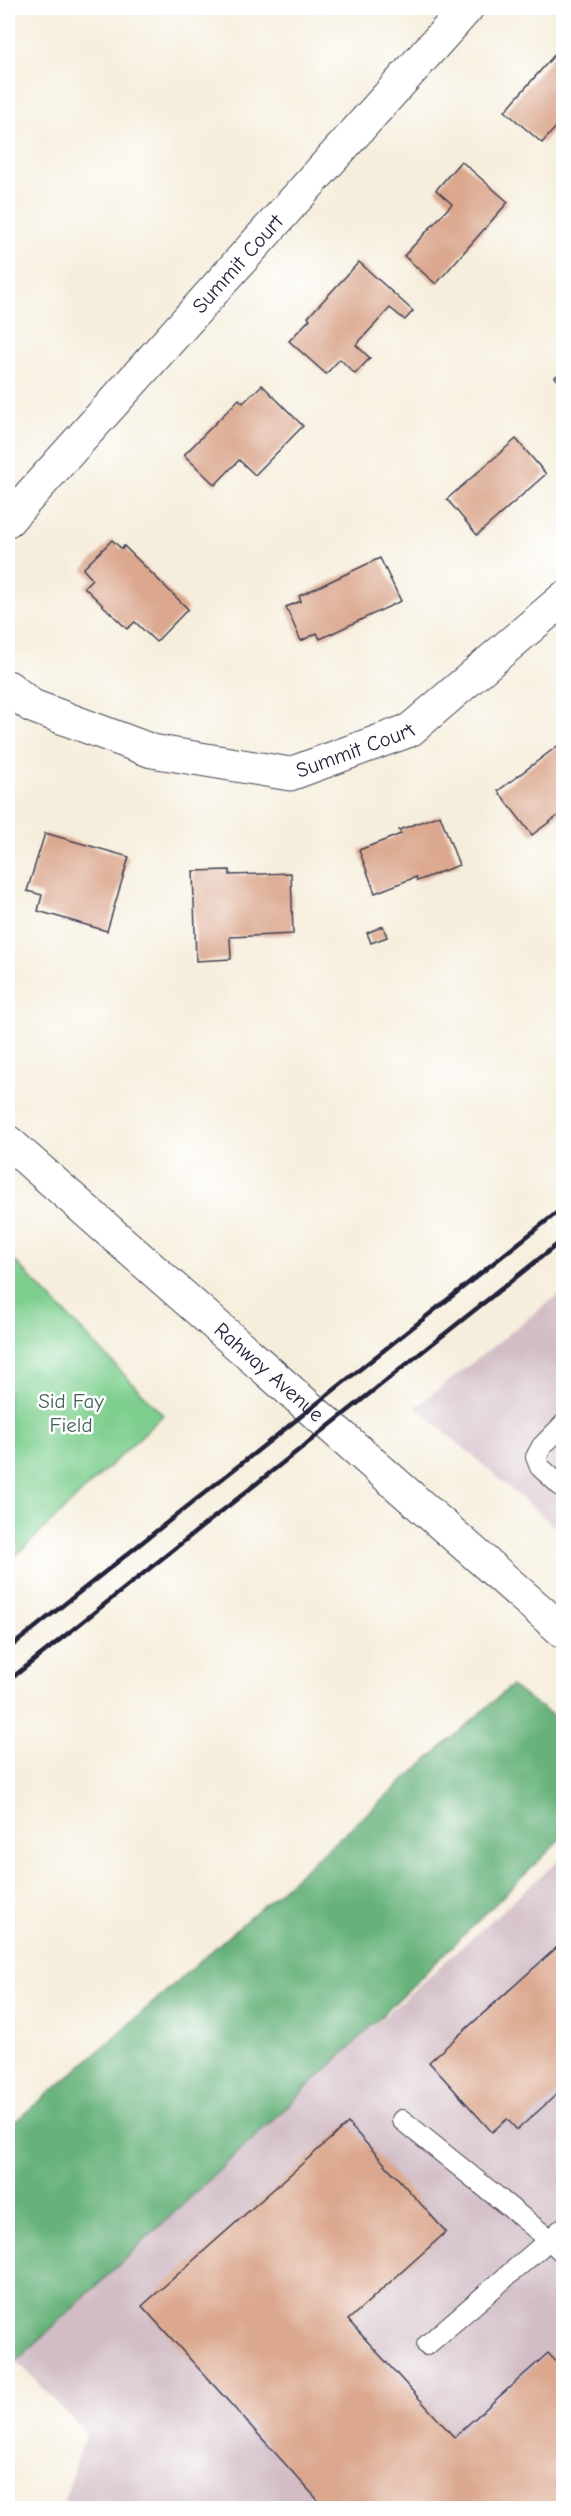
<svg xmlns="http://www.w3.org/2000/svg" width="571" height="2516" font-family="'Comic Neue',sans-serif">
<rect width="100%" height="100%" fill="#fff"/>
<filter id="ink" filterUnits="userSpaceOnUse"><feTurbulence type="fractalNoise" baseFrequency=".0167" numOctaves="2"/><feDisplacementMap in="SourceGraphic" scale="12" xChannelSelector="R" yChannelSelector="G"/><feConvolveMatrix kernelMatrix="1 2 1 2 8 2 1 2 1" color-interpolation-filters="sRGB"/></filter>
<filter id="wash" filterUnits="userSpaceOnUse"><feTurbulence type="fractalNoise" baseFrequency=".008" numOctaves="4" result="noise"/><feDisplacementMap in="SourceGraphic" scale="24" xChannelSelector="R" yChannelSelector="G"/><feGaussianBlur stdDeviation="1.35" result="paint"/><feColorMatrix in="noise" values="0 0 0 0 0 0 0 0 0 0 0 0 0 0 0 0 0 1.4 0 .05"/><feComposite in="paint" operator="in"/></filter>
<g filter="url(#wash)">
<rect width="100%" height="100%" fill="#f6eedc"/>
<path fill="#d2bdc6" d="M563,1291V1534L416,1407Z
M563,1856V2508H62L86,2433L17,2361L349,2048Z"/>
<path fill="#7ecf8f" stroke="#507865" stroke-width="1.5" d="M8,1254L163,1415L8,1563Z"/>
<path fill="#66b27a" stroke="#446a5a" stroke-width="1.5" d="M511,1686L563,1723V1837L349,2048L8,2369V2127L77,2070Z"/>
<g id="blocks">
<path fill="#dba88f" d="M564,44V118L542,143L505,111Z
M461,161L508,202L436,284L404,256L452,204L436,190Z
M359,262L413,311L405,320L390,308L356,345L370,358L355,374L340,359L326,374L289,341L310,319L308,317Z
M564,369V387L555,377Z
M262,385L303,426L255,475L239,460L215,485L184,455L239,399L243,403Z
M516,439L546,474L477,535L447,499Z
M112,540L122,549L124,546L188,609L156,642L135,622L127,629L84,587L92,579L83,569Z
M380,558L401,601L320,639L317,633L301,641L286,607L301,601L299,596Z
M564,741V811L532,835L498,791Z
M440,815L459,865L417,881L416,877L375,893L359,850L401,834L399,830Z
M45,833L129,857L107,931L38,911L42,895L27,891Z
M230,870V875L291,873L293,934L230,937L231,959L196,961L193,871Z
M383,926L387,937L371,943L367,933Z
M564,1941V2088L517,2130L507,2119L492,2132L429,2062Z
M348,2123L446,2232L348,2320L454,2437L548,2353L564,2370V2508H325L142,2306Z"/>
</g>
</g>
<g filter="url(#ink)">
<use href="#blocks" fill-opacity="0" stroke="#424153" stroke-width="1.5"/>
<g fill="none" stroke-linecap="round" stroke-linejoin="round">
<g stroke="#424153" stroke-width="22">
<path id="service" d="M564,1424L542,1446L536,1457L540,1467L564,1489
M402,2120L550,2240L564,2254
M427,2345L564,2227"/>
</g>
<g stroke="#424153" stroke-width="35">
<g id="minor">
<path id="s1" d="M8,520L467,8"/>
<path id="s2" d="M8,687L32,706L152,751L290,774L410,730L564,598"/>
</g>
</g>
<g stroke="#424153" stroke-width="35">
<g id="tertiary">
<path id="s3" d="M8,1142L564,1632"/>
</g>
</g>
<use href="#service" stroke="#fff" stroke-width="20"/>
<use href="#minor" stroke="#fff" stroke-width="33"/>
<use href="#tertiary" stroke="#fff" stroke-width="33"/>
<path stroke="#22223b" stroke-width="4.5" d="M8,1649L564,1207
M8,1681L564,1239"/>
</g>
</g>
<g text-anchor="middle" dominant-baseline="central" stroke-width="5" stroke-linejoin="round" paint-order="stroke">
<g font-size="21" fill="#22223b" stroke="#fff">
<text stroke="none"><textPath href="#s1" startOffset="344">Summit Court</textPath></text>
<text stroke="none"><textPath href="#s2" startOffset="368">Summit Court</textPath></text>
<text stroke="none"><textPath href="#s3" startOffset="348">Rahway Avenue</textPath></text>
</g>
<g font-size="21" fill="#425f58" stroke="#fff">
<text x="71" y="1401">Sid Fay<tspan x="71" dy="24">Field</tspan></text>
</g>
</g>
<rect width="571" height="2516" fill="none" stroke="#fff" stroke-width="30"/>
</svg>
